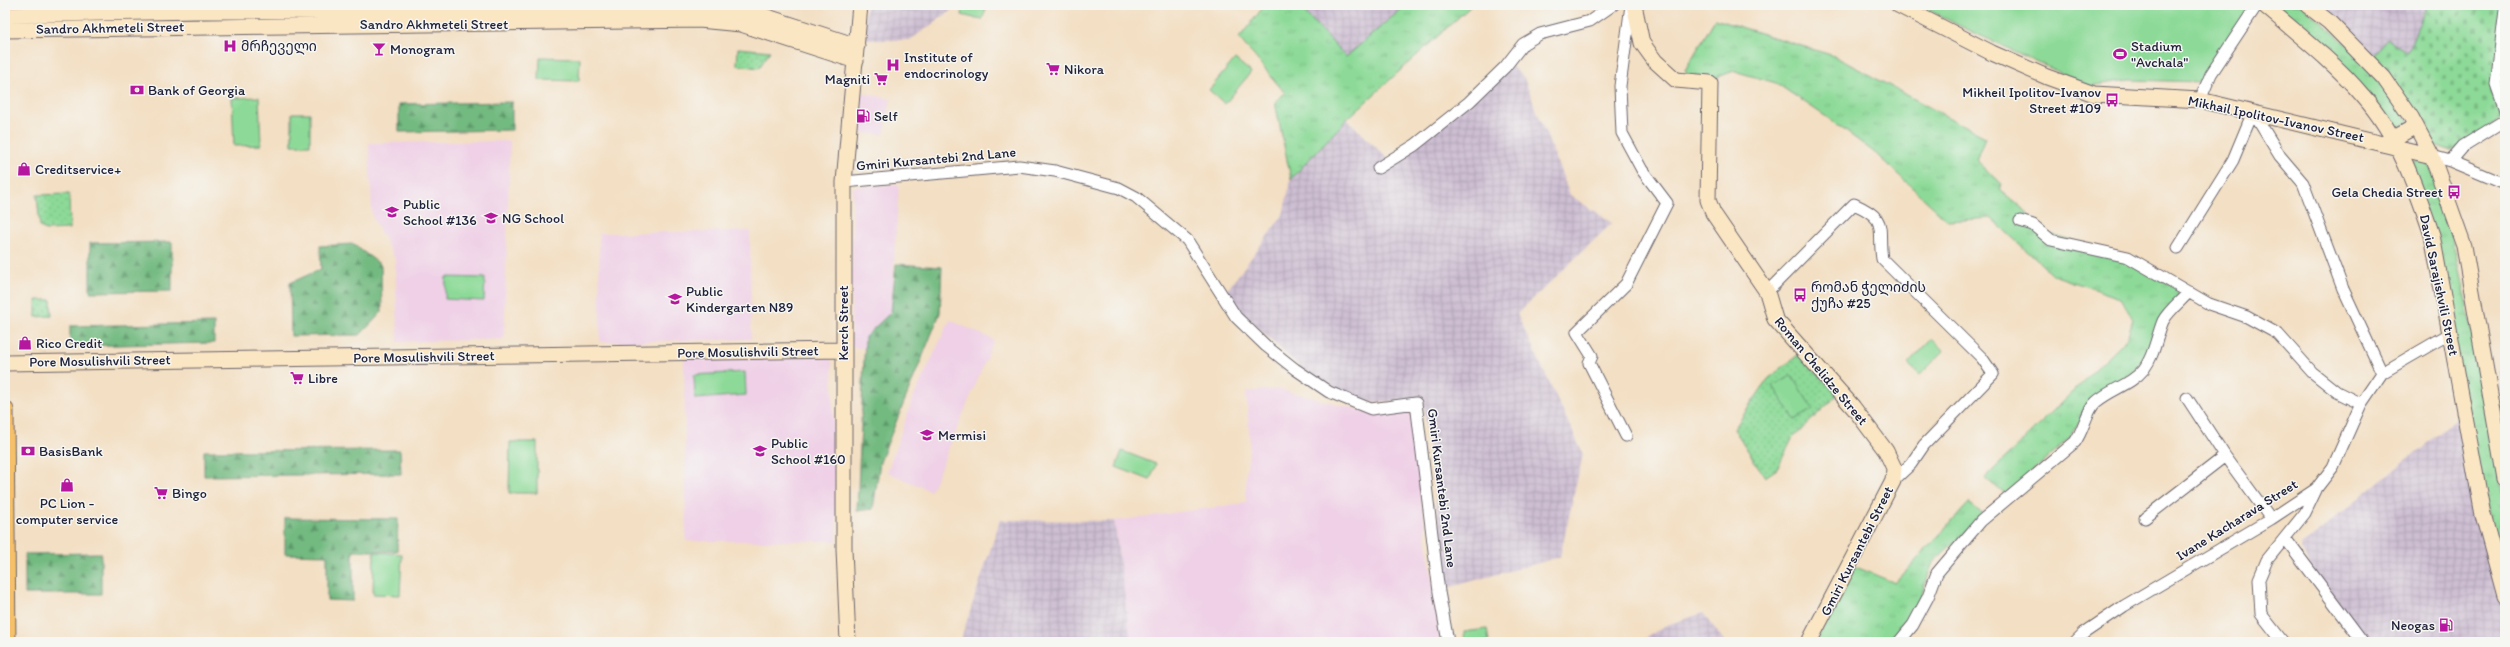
<svg xmlns="http://www.w3.org/2000/svg" width="2510" height="647" font-family="Itim,'Noto Sans Georgian',sans-serif">
<defs>
<pattern id="industrial-grid" width="8" height="8" patternUnits="userSpaceOnUse"><rect width="8" height="8" fill="#cdbed2"/><path d="M0 4h8M4 0v8" fill="none" stroke="#b0a3b5"/></pattern>
<pattern id="grass-tufts" width="24" height="20" patternUnits="userSpaceOnUse"><rect width="24" height="20" fill="#8dda98"/><path d="M3 7l-1-3M5 7V3M7 7l1-3M15 17l-1-3M17 17v-4M19 17l1-3" fill="none" stroke="#79bb84"/></pattern>
<pattern id="forest-firs" width="22" height="20" patternUnits="userSpaceOnUse"><rect width="22" height="20" fill="#72ba80"/><path d="M5 1l3.5 6h-7zM16 11l3.5 6h-7z" fill="#5d976a"/></pattern>
<pattern id="cemetery-stones" width="16" height="16" patternUnits="userSpaceOnUse"><rect width="16" height="16" fill="#8dda98"/><path d="M2 7V4a2 2 0 0 1 4 0v3zM10 15v-3a2 2 0 0 1 4 0v3z" fill="#79bb84"/></pattern>
<pattern id="park-dots" width="8" height="8" patternUnits="userSpaceOnUse"><rect width="8" height="8" fill="#8dda98"/><path d="M2 2h.1M6 6h.1" fill="none" stroke="#79bb84" stroke-width="1.8" stroke-linecap="round"/></pattern>
</defs>
<rect width="100%" height="100%" fill="#f6f6f2"/>
<filter id="ink" filterUnits="userSpaceOnUse"><feTurbulence type="fractalNoise" baseFrequency=".025" numOctaves="2"/><feDisplacementMap in="SourceGraphic" scale="8" xChannelSelector="R" yChannelSelector="G"/><feConvolveMatrix kernelMatrix="1 2 1 2 8 2 1 2 1" color-interpolation-filters="sRGB"/></filter>
<filter id="wash" filterUnits="userSpaceOnUse"><feTurbulence type="fractalNoise" baseFrequency=".012" numOctaves="4" result="noise"/><feDisplacementMap in="SourceGraphic" scale="16" xChannelSelector="R" yChannelSelector="G"/><feGaussianBlur stdDeviation="0.9" result="paint"/><feColorMatrix in="noise" values="0 0 0 0 0 0 0 0 0 0 0 0 0 0 0 0 0 1.4 0 .05"/><feComposite in="paint" operator="in"/></filter>
<g filter="url(#wash)">
<rect width="100%" height="100%" fill="#f3dfc3"/>
<path fill="#efd0e6" d="M858,92L891,99L884,135L855,132Z
M510,141L504,339L398,342L395,259L372,216L369,143Z
M899,184L891,312L865,337L864,348L851,347L853,187Z
M750,231L751,339L600,342L599,233Z
M950,320L994,340L931,491L887,472L913,398Z
M825,356L832,361L837,541H686L684,357Z
M1279,389L1372,413L1410,411L1440,642H1131L1114,521L1246,503V475L1250,442L1246,392Z"/>
<path fill="url(#industrial-grid)" d="M866,5H959L910,40H877L863,38Z
M1298,5H1406L1346,57Z
M2316,5H2428L2407,52L2373,58Z
M1511,66L1524,78L1570,195L1612,223L1517,314L1583,454L1560,557L1447,588L1423,400L1370,402L1341,391L1301,368L1238,309L1225,293L1283,215L1291,179L1347,119L1392,163Z
M2505,365V404L2499,371Z
M2459,417L2505,607V642H2368L2310,566L2301,546Z
M1000,520L1114,521L1131,642H960Z
M1703,613L1725,642H1640L1664,626Z"/>
<path fill="url(#grass-tufts)" stroke="#587e6a" d="M1265,5H1298L1346,57L1406,5H1472L1347,119L1291,179L1275,102L1285,93L1239,38Z
M2277,5H2302L2354,51L2409,122L2395,131C2362,81 2323,42 2277,5Z
M1715,19L1834,56L1985,137L1976,160L2002,184L1999,189L2029,214L2031,228L2119,257L2179,289L2178,298L2153,349L2132,373L2092,402L2070,438L2006,495L1985,478L2127,338L2133,319L2120,298L2053,275L1991,218L1948,221L1875,153L1828,118L1776,83L1734,71L1707,81L1689,78L1685,70Z
M2425,158L2444,203L2466,302L2505,509V579L2498,556L2412,164L2414,161Z
M1969,503L1984,515L1933,562L1913,619L1891,642H1815L1856,567L1895,583Z"/>
<path fill="url(#forest-firs)" stroke="#4a6e5e" d="M512,102V130L399,132V104Z
M172,242V291L90,292V243Z
M353,244L381,265L382,312L360,335L291,336L290,283L321,269L320,246Z
M896,264L942,267L940,313L880,462L873,509L857,511L865,337L891,312Z
M214,323V343L70,346V326Z
M400,450L401,474L204,476V451Z
M285,518L398,519L397,551H353V601L327,600V555L285,554Z
M101,553V594H25V554Z"/>
<path fill="url(#cemetery-stones)" stroke="#587e6a" d="M2428,5H2505V116L2452,151L2432,144L2373,58L2386,38L2407,52Z"/>
<path fill="url(#park-dots)" stroke="#587e6a" d="M738,48L770,51L759,68L737,65Z
M69,194L70,229L46,230L40,227L37,195Z
M36,300H51L52,316L36,317Z
M1799,354L1837,395L1792,439L1777,469L1765,477L1734,429L1768,379Z"/>
<path fill="#8dda98" stroke="#587e6a" d="M964,5L986,9L982,20L962,15Z
M1919,5H2252L2203,82L2129,80L2089,86L1962,27Z
M540,57L580,58L579,81L539,80Z
M1235,59L1251,72L1225,104L1209,90Z
M259,97L261,145L234,146L232,98Z
M292,113H310V145H292Z
M446,277L485,278L484,301L445,299Z
M1932,339L1944,351L1920,375L1908,364Z
M745,372L746,395L695,399L694,375Z
M1791,375L1813,409L1795,420L1773,386Z
M510,442H537V493H509Z
M1122,451L1156,464L1150,480L1116,467Z
M374,552L402,554L400,595L373,594Z
M1487,629L1489,642H1465L1464,632Z"/>
</g>
<g filter="url(#ink)">
<g fill="none" stroke-linecap="round" stroke-linejoin="round">
<g stroke="#6b646b" stroke-width="13">
<path id="street" d="M2505,10L2496,84L2505,110
M2200,100L2211,74L2257,5
M2253,112L2280,156L2303,183L2343,289L2382,373
M2432,156L2450,161L2505,184
M2450,161L2463,146L2505,120
M1378,168L1415,145L1469,102L1505,67L1523,44L1540,34L1590,21L1613,5
M844,182L1019,166L1055,171L1119,188L1136,197L1187,240L1236,317L1266,346L1295,369L1329,392L1371,409L1416,403L1439,592L1448,642
M2020,221L2033,225L2051,240L2128,257L2209,304L2247,317L2278,334L2312,372L2337,392L2361,404
M2178,248L2233,160L2253,112
M1767,292L1854,204C1890,220 1877,227 1882,259L1982,358L1993,374L1924,445L1911,464L1893,481
M2187,398L2225,456L2271,519
M1626,436L1589,363L1592,356L1577,332L1626,284L1667,203L1642,170L1622,133L1620,86L1631,5
M2145,518L2225,456
M2285,538L2363,642
M1899,642L1913,625L1928,597L1937,573L1981,521L2075,442C2084,430 2086,411 2096,402C2111,389 2131,385 2144,369C2155,354 2156,338 2163,321C2168,311 2182,300 2189,292
M2075,642L2084,633L2124,606L2271,519L2316,489L2333,467L2361,404L2382,373L2451,333
M2283,642L2261,614L2259,579L2267,560L2305,513L2316,490"/>
</g>
<g stroke="#6b646b" stroke-width="17">
<path id="secondary" d="M1634,5L1642,43L1655,61L1676,80L1710,83L1708,200L1713,213L1767,292L1775,319L1853,407L1886,451L1894,468L1893,481L1809,642
M1898,5L1992,53L2047,77L2094,94L2200,100L2432,156
M2264,5C2298,34 2334,62 2363,96C2398,135 2416,187 2432,235L2483,515L2505,596
M2307,5L2329,22L2384,78L2411,117L2432,156L2464,246L2505,479
M5,15L196,11L734,9L749,11L857,46
M5,30L699,20L741,24L856,61
M2385,143L2416,126
M5,363L843,350
M848,642L844,549V182L860,5"/>
</g>
<g stroke="#6b646b" stroke-width="19">
<path id="primary" d="M5,410L7,642"/>
</g>
<use href="#street" stroke="#fff" stroke-width="11"/>
<use href="#secondary" stroke="#fbe6c4" stroke-width="15"/>
<use href="#primary" stroke="#f6c06b" stroke-width="17"/>
</g>
</g>
<defs>
<g id="hospital-bare" transform="scale(1.08)"><path d="M-5-5h3v3.5h4V-5h3V5h-3V1.5h-4V5h-3Z" fill="#b5179e" stroke="#f6f6f2" stroke-width="2.5" paint-order="stroke"/></g>
<g id="bar-bare" transform="scale(1.08)"><path d="M-6-5H6L.8 .8V4.5H3.5V6h-7V4.5H-.8V.8Z" fill="#b5179e" stroke="#f6f6f2" stroke-width="2.5" paint-order="stroke"/></g>
<g id="stadium-bare" transform="scale(1.08)"><path d="M0-5a6.5 5 0 1 0 0 10a6.5 5 0 1 0 0-10ZM-3.5-1.8h7v3.6h-7Z" fill="#b5179e" stroke="#f6f6f2" stroke-width="2.5" paint-order="stroke"/></g>
<g id="supermarket-bare" transform="scale(1.08)"><path d="M-6-5.5h2.5l.6 2H6L4.5 2H-2.5L-4.4-4H-6ZM-1.5 3.2a1.3 1.3 0 1 0 .1 0ZM3 3.2a1.3 1.3 0 1 0 .1 0Z" fill="#b5179e" stroke="#f6f6f2" stroke-width="2.5" paint-order="stroke"/></g>
<g id="bank-bare" transform="scale(1.08)"><path d="M-6-4H6V4H-6ZM0-2.3a2.3 2.3 0 1 0 0 4.6a2.3 2.3 0 1 0 0-4.6Z" fill="#b5179e" stroke="#f6f6f2" stroke-width="2.5" paint-order="stroke"/></g>
<g id="bus-bare" transform="scale(1.08)"><path d="M-5-6H5V4H4V6H2V4H-2V6H-4V4H-5ZM-3.5-4V0h7V-4ZM-3.5 1.2v1.5H-2V1.2ZM2 1.2v1.5H3.5V1.2Z" fill="#b5179e" stroke="#f6f6f2" stroke-width="2.5" paint-order="stroke"/></g>
<g id="fuel-bare" transform="scale(1.08)"><path d="M-5.5-6h7V0h2V4h1.3V-2.5L3-4.5l.8-.8L6-3V5H2.5V1h-1V6h-7ZM-4.2-4.7v3.2H.2V-4.7Z" fill="#b5179e" stroke="#f6f6f2" stroke-width="2.5" paint-order="stroke"/></g>
<g id="shop-bare" transform="scale(1.08)"><path d="M-5-2.5h2.3a2.7 3.5 0 0 1 5.4 0H5L5.5 6h-11ZM-1.5-2.5h3a1.5 2.3 0 0 0-3 0Z" fill="#b5179e" stroke="#f6f6f2" stroke-width="2.5" paint-order="stroke"/></g>
<g id="school-bare" transform="scale(1.08)"><path d="M0-5L7-2L0 1L-7-2ZM-4 1L0 2.5L4 1V4Q0 6-4 4Z" fill="#b5179e" stroke="#f6f6f2" stroke-width="2.5" paint-order="stroke"/></g>
<g id="university-bare" transform="scale(1.08)"><path d="M0-5L7-2L0 1L-7-2ZM-4 1L0 2.5L4 1V4Q0 6-4 4Z" fill="#b5179e" stroke="#f6f6f2" stroke-width="2.5" paint-order="stroke"/></g>
</defs>
<g fill-rule="evenodd">
<use href="#hospital-bare" x="230" y="46"/>
<use href="#bar-bare" x="379" y="49"/>
<use href="#stadium-bare" x="2120" y="54"/>
<use href="#hospital-bare" x="893" y="65"/>
<use href="#supermarket-bare" x="1053" y="69"/>
<use href="#supermarket-bare" x="881" y="79"/>
<use href="#bank-bare" x="137" y="90"/>
<use href="#bus-bare" x="2112" y="100"/>
<use href="#fuel-bare" x="863" y="116"/>
<use href="#shop-bare" x="24" y="169"/>
<use href="#bus-bare" x="2454" y="192"/>
<use href="#school-bare" x="392" y="212"/>
<use href="#school-bare" x="491" y="218"/>
<use href="#bus-bare" x="1800" y="295"/>
<use href="#school-bare" x="675" y="299"/>
<use href="#shop-bare" x="25" y="343"/>
<use href="#supermarket-bare" x="297" y="378"/>
<use href="#university-bare" x="927" y="435"/>
<use href="#bank-bare" x="28" y="451"/>
<use href="#school-bare" x="760" y="451"/>
<use href="#shop-bare" x="67" y="485"/>
<use href="#supermarket-bare" x="161" y="493"/>
<use href="#fuel-bare" x="2446" y="625"/>
</g>
<g text-anchor="middle" dominant-baseline="central" stroke-width="3" stroke-linejoin="round" paint-order="stroke">
<g font-size="14" fill="#22223b" stroke="#f6f6f2">
<text x="434" y="24">Sandro Akhmeteli Street</text>
<text transform="translate(110 28) rotate(-1)">Sandro Akhmeteli Street</text>
<text transform="translate(2276 119) rotate(12)">Mikhail Ipolitov-Ivanov Street</text>
<text transform="translate(936 159) rotate(-5)">Gmiri Kursantebi 2nd Lane</text>
<text transform="translate(2439 285) rotate(78)">David Sarajishvili Street</text>
<text transform="translate(843 323) rotate(-90)">Kerch Street</text>
<text transform="translate(748 352) rotate(-1)">Pore Mosulishvili Street</text>
<text transform="translate(424 357) rotate(-1)">Pore Mosulishvili Street</text>
<text transform="translate(100 361) rotate(-1)">Pore Mosulishvili Street</text>
<text transform="translate(1821 371) rotate(50)">Roman Chelidze Street</text>
<text transform="translate(1442 488) rotate(83)">Gmiri Kursantebi 2nd Lane</text>
<text transform="translate(2237 520) rotate(-32)">Ivane Kacharava Street</text>
<text transform="translate(1857 551) rotate(-63)">Gmiri Kursantebi Street</text>
</g>
<g font-size="14" fill="#22223b" stroke="#f6f6f2" text-anchor="start">
<text x="241" y="46">მრჩეველი</text>
<text x="2131" y="46">Stadium<tspan x="2131" dy="16">"Avchala"</tspan></text>
<text x="390" y="49">Monogram</text>
<text x="904" y="57">Institute of<tspan x="904" dy="16">endocrinology</tspan></text>
<text x="1064" y="69">Nikora</text>
<text x="870" y="79" text-anchor="end">Magniti</text>
<text x="148" y="90">Bank of Georgia</text>
<text x="2101" y="92" text-anchor="end">Mikheil Ipolitov-Ivanov<tspan x="2101" dy="16">Street #109</tspan></text>
<text x="874" y="116">Self</text>
<text x="35" y="169">Creditservice+</text>
<text x="2443" y="192" text-anchor="end">Gela Chedia Street</text>
<text x="403" y="204">Public<tspan x="403" dy="16">School #136</tspan></text>
<text x="502" y="218">NG School</text>
<text x="1811" y="287">რომან ჭელიძის<tspan x="1811" dy="16">ქუჩა #25</tspan></text>
<text x="686" y="291">Public<tspan x="686" dy="16">Kindergarten N89</tspan></text>
<text x="36" y="343">Rico Credit</text>
<text x="308" y="378">Libre</text>
<text x="938" y="435">Mermisi</text>
<text x="771" y="443">Public<tspan x="771" dy="16">School #160</tspan></text>
<text x="39" y="451">BasisBank</text>
<text x="172" y="493">Bingo</text>
<text x="67" y="503" text-anchor="middle">PC Lion -<tspan x="67" dy="16">computer service</tspan></text>
<text x="2435" y="625" text-anchor="end">Neogas</text>
</g>
</g>
<rect width="2510" height="647" fill="none" stroke="#f6f6f2" stroke-width="20"/>
</svg>
